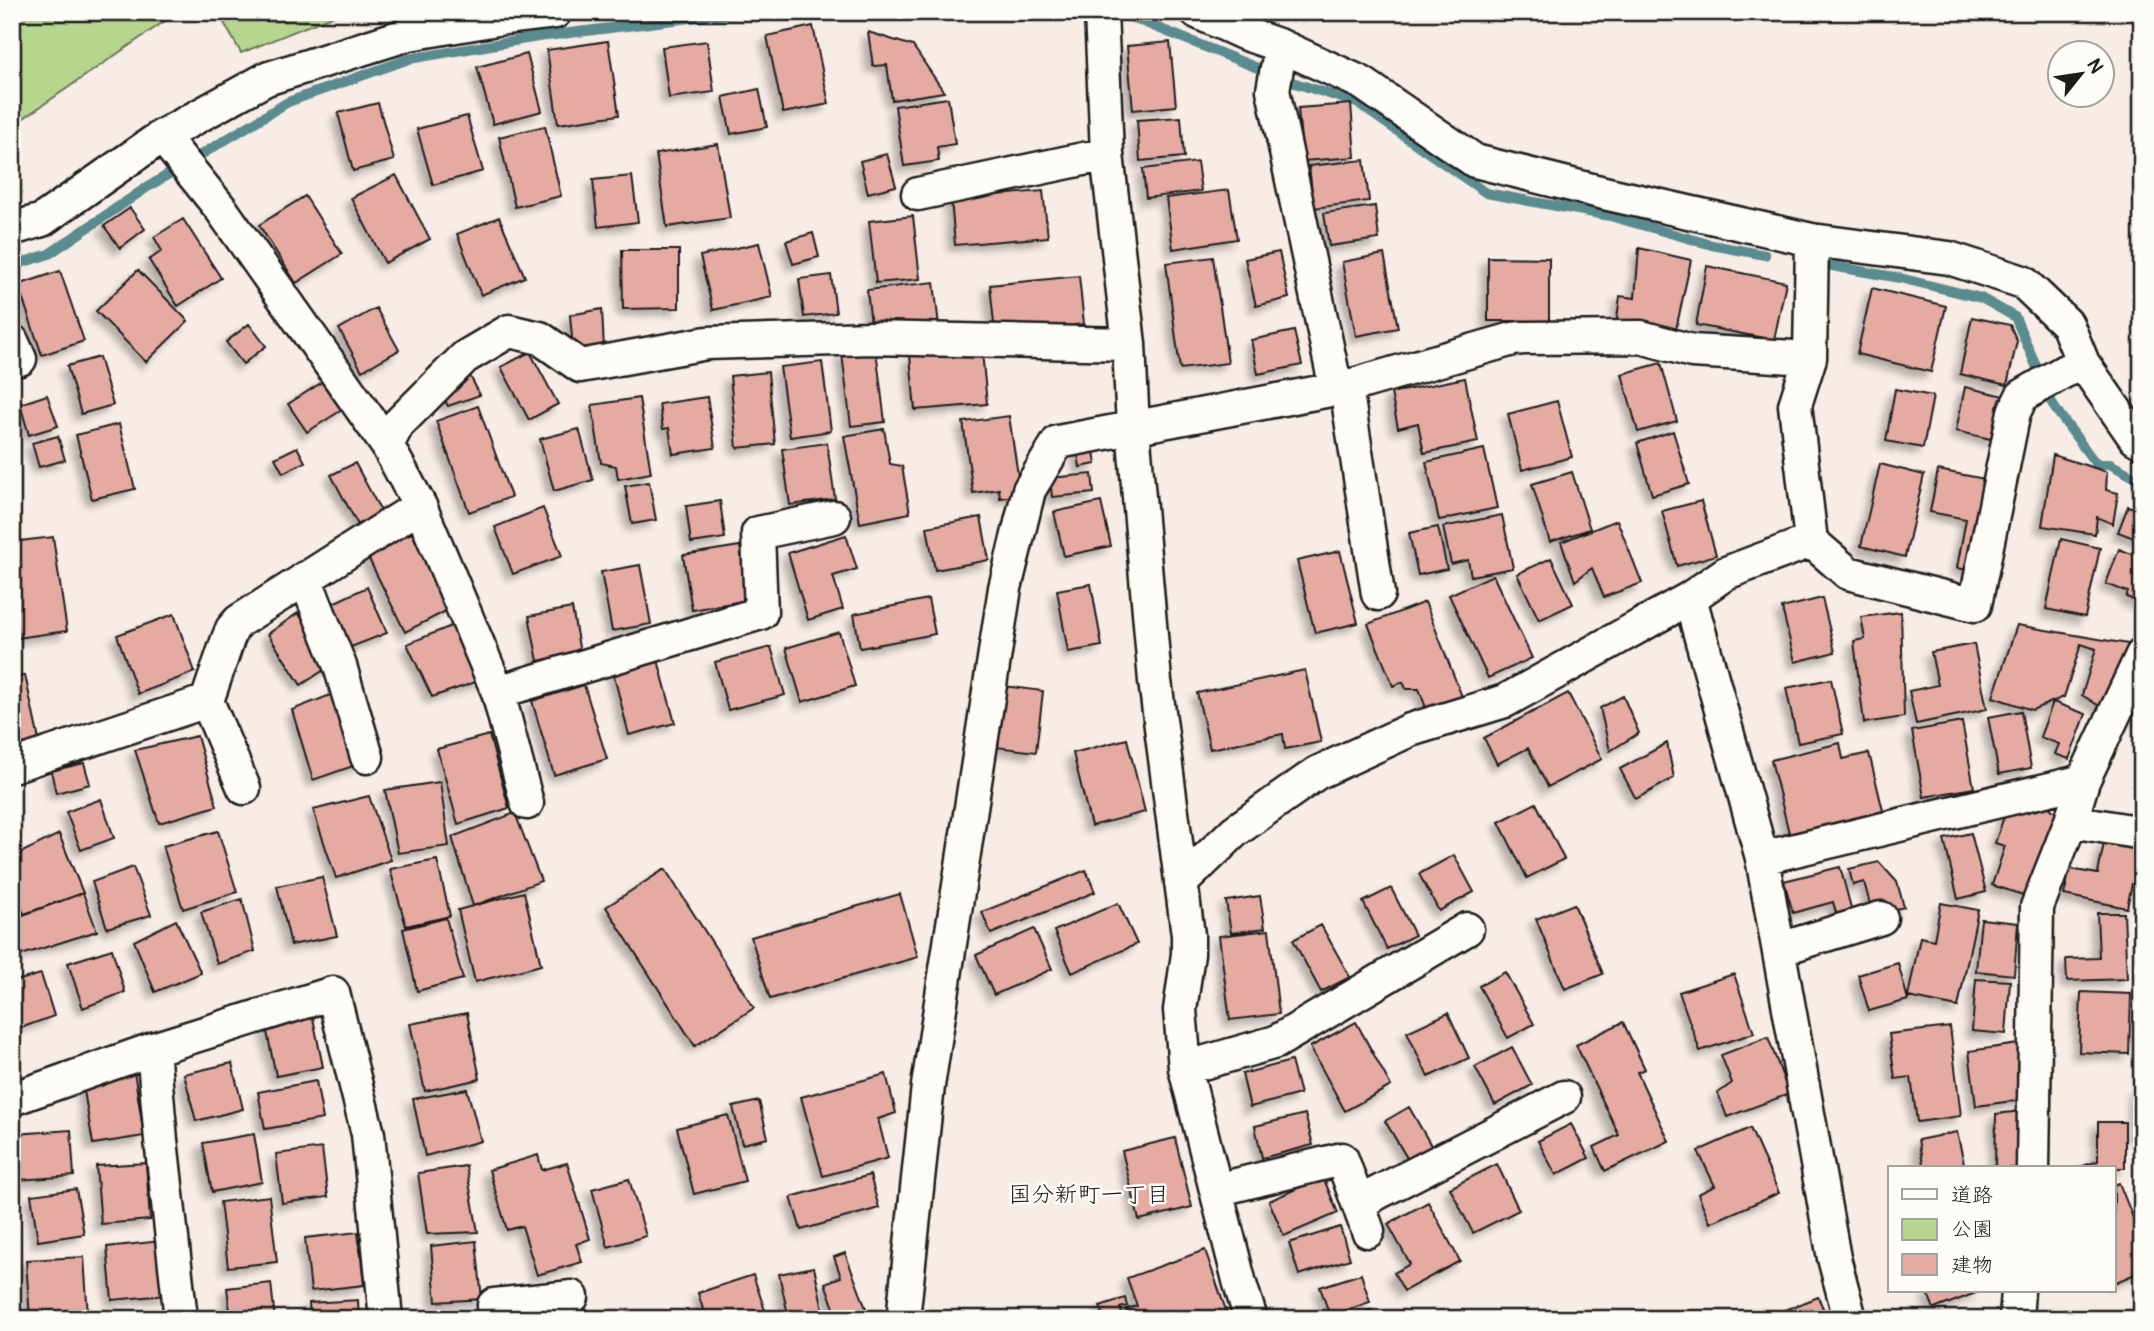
<svg xmlns="http://www.w3.org/2000/svg" width="2154" height="1331" font-family="Pangolin,'Klee One',sans-serif">
<defs>
<filter id="shadow"><feDropShadow dx="-6" dy="6" stdDeviation="3.5" flood-color="#0004"/></filter>
</defs>
<rect width="100%" height="100%" fill="#f8ece6"/>
<filter id="ink" filterUnits="userSpaceOnUse"><feTurbulence type="fractalNoise" baseFrequency=".0143" numOctaves="2"/><feDisplacementMap in="SourceGraphic" scale="14" xChannelSelector="R" yChannelSelector="G"/><feConvolveMatrix kernelMatrix="1 2 1 2 8 2 1 2 1" color-interpolation-filters="sRGB"/></filter>
<g filter="url(#ink)">
<path fill="#b6d68f" stroke="#697956" stroke-width="2" d="M12,12H178L12,126Z
M218,12H342L241,53Z
M169,1309L170,1319H80Z"/>
<g fill="none" stroke-linecap="round" stroke-linejoin="round">
<path stroke="#5a8b8e" stroke-width="10" d="M1131,17L1292,82L1357,103L1486,193L1610,216L1712,245L1765,255
M12,266L49,254L146,188L288,102L409,59L538,37L706,16L758,12
M1832,266L1900,278L1981,298L2015,317L2054,407L2096,464H2110L2142,481"/>
</g>
<path fill="#e5aba3" stroke="#1c1c1c" stroke-width="2" filter="url(#shadow)" d="M813,26L829,104L783,113L767,36Z
M868,32L913,46L944,92L892,100L887,65L873,66Z
M608,41L619,115L558,124L547,50Z
M707,41L714,92L669,98L662,47Z
M1170,42L1176,106L1133,110L1127,46Z
M527,54L542,111L493,124L477,67Z
M759,89L767,127L731,134L723,97Z
M948,98L955,144L937,147L939,161L904,166L895,106Z
M378,103L394,160L353,171L338,113Z
M1351,104L1355,157L1303,161L1298,108Z
M467,116L483,171L433,185L417,129Z
M1181,117L1184,157L1140,161L1137,120Z
M545,126L561,196L515,207L499,137Z
M718,144L730,218L667,227L656,154Z
M887,154L896,186L868,193L860,161Z
M1364,160L1369,201L1314,208L1309,166Z
M1197,162L1201,191L1146,198L1143,169Z
M396,175L430,239L385,263L351,198Z
M632,176L638,222L598,227L593,180Z
M1229,190L1237,239L1173,249L1166,198Z
M1043,191L1048,237L955,245L951,199Z
M305,196L342,254L296,283L259,225Z
M1375,206L1379,239L1329,246L1324,213Z
M130,208L145,229L120,248L104,226Z
M913,216L920,279L876,283L869,221Z
M499,217L525,277L481,295L457,234Z
M183,219L221,278L178,306L149,260L162,251L154,237Z
M813,233L819,257L793,264L786,241Z
M759,243L772,297L713,310L700,256Z
M1639,248L1691,260L1675,334L1616,327L1620,296L1635,298Z
M622,250H679V308L623,309Z
M1279,252L1289,298L1256,306L1245,259Z
M1384,254L1398,328L1356,336L1342,262Z
M1213,257L1228,363L1180,369L1166,263Z
M1488,257L1549,258V321H1488Z
M1707,266L1786,282L1774,340L1696,325Z
M138,270L188,321L146,362L96,311Z
M60,271L84,341L42,355L18,285Z
M831,275L836,313L804,317L799,279Z
M1079,276L1084,324L995,333L990,285Z
M934,282L939,326L892,331L891,322L871,324L867,290Z
M1872,288L1946,306L1931,372L1857,354Z
M376,308L399,350L362,371L339,329Z
M602,309L604,350L573,349L570,315Z
M1972,317L2010,325L2017,341L2007,385L1960,374Z
M249,324L266,346L243,364L226,342Z
M1294,331L1302,365L1258,374L1251,340Z
M876,350L885,422L851,426L842,354Z
M982,351L987,404L915,410L910,356Z
M530,352L558,404L529,420L501,367Z
M99,357L113,405L81,414L67,366Z
M822,362L831,431L790,437L780,367Z
M1661,363L1677,421L1638,432L1622,374Z
M768,372L775,444L737,448L730,376Z
M469,374L480,395L448,406L443,397Z
M1465,378L1478,442L1424,453L1418,423L1398,428L1391,393Z
M327,379L345,408L307,432L288,404Z
M1965,387L2004,396L1995,440L1956,431Z
M1895,389L1933,396L1923,448L1886,441Z
M47,395L58,426L29,435L20,404Z
M707,397L715,448L673,454L669,428L663,429L659,404Z
M639,398L651,473L618,479L616,466L601,463L592,405Z
M1557,401L1572,457L1522,470L1508,414Z
M478,406L511,497L469,512L436,421Z
M1009,416L1021,495L1000,498L999,489L973,493L963,422Z
M119,424L135,489L92,499L76,435Z
M579,429L593,480L554,491L540,439Z
M884,429L890,464L902,466L910,513L860,523L844,436Z
M1673,431L1689,484L1652,495L1637,443Z
M58,436L65,460L39,467L32,443Z
M1092,439L1096,464L1080,467L1076,442Z
M827,443L835,499L790,505L782,449Z
M297,447L305,462L283,473L275,458Z
M1484,449L1497,508L1439,520L1426,462Z
M2053,455L2107,472L2106,490L2118,493L2113,524L2097,517L2095,534L2042,526Z
M355,463L383,515L359,527L331,475Z
M1880,464L1924,475L1905,557L1861,546Z
M1938,470L1990,480L1973,571L1957,568L1966,519L1930,512Z
M1572,472L1590,529L1550,542L1532,484Z
M1092,474L1094,493L1052,497L1050,478Z
M649,482L656,520L632,524L625,486Z
M720,501L725,538L691,543L686,506Z
M1701,501L1716,555L1677,566L1662,511Z
M1101,502L1111,546L1064,556L1054,512Z
M2128,506L2142,511V541L2118,532Z
M543,508L562,556L513,574L495,527Z
M1502,515L1513,568L1471,576L1468,560L1451,564L1443,527Z
M981,517L989,560L935,570L927,527Z
M1617,520L1642,583L1604,597L1592,568L1575,581L1561,542Z
M1438,527L1447,569L1418,575L1409,533Z
M412,533L448,610L405,632L366,553Z
M846,535L857,569L833,576L843,609L808,620L788,553Z
M53,537L67,631L16,638L12,610V542Z
M2061,539L2100,548L2085,617L2046,609Z
M740,546L748,600L692,610L683,555Z
M2119,549L2142,558V603L2126,597L2128,592L2106,584Z
M1340,551L1358,623L1315,633L1297,561Z
M1551,558L1573,604L1539,620L1517,574Z
M640,565L651,624L612,631L601,572Z
M1493,575L1532,658L1488,678L1449,595Z
M1091,584L1102,646L1068,652L1057,590Z
M367,587L387,633L351,647L331,604Z
M1822,598L1835,652L1795,662L1782,608Z
M928,599L935,634L860,648L854,614Z
M1425,602L1464,702L1429,716L1419,689H1406L1403,682L1393,686L1368,624Z
M572,608L580,653L538,661L529,616Z
M1901,612L1904,717L1864,723L1854,641L1865,639L1861,617Z
M298,613L333,664L301,685L268,634Z
M174,614L195,672L138,694L117,635Z
M456,624L482,680L432,697L407,644Z
M2017,625L2134,645L2109,712L2082,695L2096,649L2081,644L2064,697L2032,710L1993,697Z
M839,632L855,686L802,702L786,648Z
M1974,644L1987,709L1916,724L1909,691L1938,685L1931,652Z
M771,647L785,695L728,710L715,662Z
M658,660L675,723L629,735L613,672Z
M1305,670L1321,742L1285,749L1283,734L1210,749L1197,693Z
M25,675L39,740L12,748V678Z
M1831,679L1843,734L1798,743L1786,688Z
M584,685L607,759L554,775L532,701Z
M1004,686L1043,691L1036,752L996,747Z
M338,692L362,763L313,780L292,710Z
M2140,692H2142V720L2139,718Z
M1568,693L1602,759L1548,787L1528,748L1497,764L1484,738Z
M1623,696L1639,733L1610,751L1600,708Z
M2053,702L2086,714L2069,759L2055,754L2059,744L2040,737Z
M2021,711L2031,768L1999,774L1988,717Z
M1962,722L1974,788L1924,797L1912,731Z
M489,735L509,808L458,824L437,749Z
M197,736L217,806L159,823L135,750Z
M1127,739L1145,812L1091,826L1073,753Z
M1667,743L1674,778L1636,799L1620,769Z
M1840,743L1843,759L1869,753L1885,819L1791,841L1771,760Z
M84,763L90,784L56,793L51,771Z
M440,782L449,846L398,853L385,790Z
M369,796L391,860L336,878L313,810Z
M101,799L114,838L81,850L66,812Z
M1536,803L1564,859L1527,878L1499,822Z
M2047,805L2056,813L2029,897L1992,885L2005,846L1995,843L2007,808Z
M515,813L541,881L473,906L452,837Z
M218,831L237,892L183,909L163,846Z
M1971,833L1986,892L1958,899L1944,839Z
M59,834L83,893L24,914L12,888V857Z
M2104,842L2139,849L2127,908L2064,895L2070,869L2098,874Z
M1454,855L1474,892L1439,911L1419,874Z
M437,860L450,916L406,926L390,869Z
M1879,862L1897,882L1904,907L1873,915L1864,882L1853,885L1849,869Z
M133,867L151,915L107,928L92,882Z
M1840,867L1854,919L1839,923L1833,902L1793,913L1784,881Z
M665,869L754,1008L695,1046L606,907Z
M1086,870L1095,892L991,934L982,912Z
M322,877L337,936L291,945L277,886Z
M1391,888L1415,935L1387,949L1363,902Z
M524,892L541,965L475,982L458,910Z
M83,893L97,931L12,958V919Z
M900,894L918,957L770,999L751,937Z
M1260,896L1265,928L1231,933L1226,901Z
M242,899L255,951L217,964L201,912Z
M1118,903L1137,944L1072,973L1054,931Z
M1941,903L1978,910L1958,1007L1908,997L1920,937L1934,940Z
M1574,904L1603,974L1565,989L1536,919Z
M2097,913H2124L2127,979L2067,981L2066,959L2099,958Z
M446,918L463,979L417,991L403,929Z
M1981,919L2018,923L2014,975L1976,971Z
M176,920L201,973L155,992L134,941Z
M1321,925L1350,977L1321,992L1293,940Z
M1034,929L1052,969L994,995L976,955Z
M1269,930L1279,1014L1230,1020L1219,936Z
M112,949L125,992L83,1008L68,963Z
M1898,963L1908,1000L1869,1011L1858,975Z
M1505,972L1534,1024L1508,1038L1479,986Z
M41,974L54,1016L12,1031V982Z
M1734,974L1754,1033L1700,1051L1679,992Z
M1976,979L2010,981L2006,1034L1972,1031Z
M2081,992L2131,994L2129,1054L2079,1052Z
M467,1013L480,1079L425,1091L410,1024Z
M1448,1013L1469,1058L1428,1077L1407,1032Z
M313,1018L323,1067L276,1076L266,1027Z
M1356,1022L1391,1086L1345,1111L1310,1047Z
M1623,1022L1645,1069L1637,1072L1669,1141L1605,1171L1594,1147L1619,1135L1576,1045Z
M1950,1027L1961,1116L1917,1122L1911,1077L1895,1079L1889,1034Z
M1768,1037L1789,1094L1727,1117L1718,1093L1732,1083L1721,1055Z
M2019,1044L2027,1099L1976,1106L1969,1051Z
M1512,1047L1532,1085L1495,1105L1475,1067Z
M1291,1061L1300,1094L1250,1107L1242,1074Z
M232,1063L243,1109L196,1121L184,1074Z
M134,1071L144,1136L93,1144L82,1079Z
M886,1074L896,1113L878,1119L888,1158L823,1176L801,1097Z
M316,1081L323,1119L265,1129L258,1092Z
M467,1089L481,1141L425,1156L413,1099Z
M2135,1089H2142V1136H2134Z
M759,1101L768,1138L742,1144L733,1107Z
M1409,1107L1433,1149L1410,1163L1385,1121Z
M2031,1110L2028,1168H1995L1996,1114Z
M1305,1114L1313,1145L1262,1158L1255,1126Z
M728,1115L745,1181L694,1194L677,1128Z
M2098,1122H2125V1168H2077L2098,1161Z
M1571,1124L1589,1158L1556,1175L1538,1141Z
M1750,1128L1779,1193L1710,1223L1698,1194L1715,1186L1698,1151Z
M71,1130L74,1176L18,1180L15,1134Z
M1957,1132L1965,1168H1924L1918,1140Z
M254,1134L262,1182L212,1192L203,1143Z
M1175,1138L1192,1207L1139,1220L1122,1151Z
M322,1148L328,1197L282,1203L276,1154Z
M538,1155L542,1170L567,1163L590,1239L576,1244L582,1262L537,1275L522,1226L507,1230L489,1170Z
M146,1163L150,1220L101,1224L96,1166Z
M1497,1164L1519,1210L1473,1233L1450,1188Z
M466,1166L478,1232L427,1234L418,1173Z
M870,1175L879,1208L801,1230L791,1197Z
M1323,1177L1338,1213L1284,1236L1269,1201Z
M629,1179L646,1236L608,1247L592,1189Z
M2119,1183L2142,1240V1271L2114,1283V1185Z
M76,1189L84,1234L38,1241L31,1195Z
M269,1196L277,1262L228,1267L220,1202Z
M1428,1202L1460,1261L1404,1291L1394,1273L1410,1264L1388,1224Z
M1340,1227L1350,1259L1299,1275L1289,1243Z
M358,1232L364,1285L311,1291L305,1238Z
M161,1241L166,1295L112,1300L107,1247Z
M476,1241L482,1299L436,1302L431,1246Z
M1205,1250L1229,1319H1129L1126,1309L1137,1306L1127,1278Z
M845,1253L870,1319H838L825,1283L841,1277L834,1257Z
M84,1257L88,1316L30,1319L26,1260Z
M814,1267L825,1319H789L779,1274Z
M1361,1274L1370,1302L1330,1316L1320,1287Z
M753,1275L768,1319H706L698,1293Z
M271,1283L275,1319H231L227,1288Z
M1927,1291H1981L1934,1309Z
M1818,1297L1828,1319H1782L1780,1312Z
M1125,1298L1127,1306L1120,1308L1124,1319H1105L1100,1306Z
M358,1300L359,1319H310L309,1303Z
M1371,1310L1373,1319H1345Z
M479,1316V1319L436,1318Z"/>
<g fill="none" stroke-linecap="round" stroke-linejoin="round">
<g stroke="#1c1c1c" stroke-width="37">
<path id="street" d="M1101,12L1107,154L1129,344L1133,428L1155,681L1188,935V954L1180,1010L1185,1068L1240,1284L1251,1319
M1197,12L1243,33L1281,46L1362,83L1475,161L1604,193L1812,240L1949,258L2023,282L2067,324L2083,363L2135,438L2142,442
M1281,46L1273,90L1336,389
M162,136L221,209L387,445L420,506L498,692L527,803
M918,194L1107,154
M12,229L42,220L162,136L266,79L409,34L497,19L555,12
M1812,240L1810,358L1795,405L1811,541L1848,573L1975,605L2014,412L2022,396L2065,371L2083,363
M12,341L20,359
M1346,387L1378,594
M387,445L398,424L465,357L509,331L540,338L580,366L707,343L871,338L1129,344
M1811,541L1726,573L1690,598L1762,858L1834,1258L1850,1319
M305,578L340,666L367,757
M498,692L761,613L758,533L834,517
M207,701L244,788
M12,766L207,701L228,639L232,629L239,621L420,506
M2071,821L2142,833
M1762,858L2083,781
M1181,883L1235,831L1317,773L1410,730L1505,701L1690,598
M1780,949L1881,918
M153,1049L161,1140L181,1319
M1185,1068L1276,1042L1467,929
M12,1099L153,1049L333,993L368,1134L386,1319
M2033,1168L2037,907L2071,821L2083,781L2142,655
M1216,1190L1342,1159L1368,1231
M1358,1203L1564,1097
M494,1319V1305L572,1297
M903,1319L928,1086L1005,588L1029,490L1058,442L1346,387L1513,339L1523,338L1641,337L1692,351L1810,358
M2016,1319L2018,1291"/>
</g>
<use href="#street" stroke="#fdfcf7" stroke-width="32"/>
</g>
</g>
<g text-anchor="middle" dominant-baseline="central" stroke-width="5" stroke-linejoin="round" paint-order="stroke">
<g font-size="23" fill="#1c1c1c" stroke="#fdfcf7">
<text x="1089" y="1194">国分新町一丁目</text>
</g>
</g>
<rect width="2154" height="1331" fill="none" stroke="#fdfcf7" stroke-width="42"/>
<rect x="21" y="21" width="2112" height="1289" fill="none" stroke="#1c1c1c" stroke-width="2.5" filter="url(#ink)"/>
<rect x="1888" y="1166" width="228" height="126" fill="#fdfcf7" stroke="#a3a29f" stroke-width="2"/>
<rect x="1902" y="1189" width="35" height="10" fill="#fdfcf7" stroke="#a3a29f" stroke-width="2"/>
<text x="1951" y="1202" font-size="21" fill="#1c1c1c">道路</text>
<rect x="1902" y="1219" width="35" height="21" fill="#b6d68f" stroke="#a3a29f" stroke-width="2"/>
<text x="1951" y="1236" font-size="21" fill="#1c1c1c">公園</text>
<rect x="1902" y="1254" width="35" height="21" fill="#e5aba3" stroke="#a3a29f" stroke-width="2"/>
<text x="1951" y="1272" font-size="21" fill="#1c1c1c">建物</text>
<g transform="translate(2081 74) rotate(60)"><circle r="33" fill="#fdfcf7" stroke="#a3a29f" stroke-width="2"/>
<path d="M0-5L12 26L0 18L-12 26Z" fill="#1c1c1c"/>
<text y="-10" font-size="19" font-weight="bold" text-anchor="middle" fill="#1c1c1c">N</text>
</g>
</svg>
